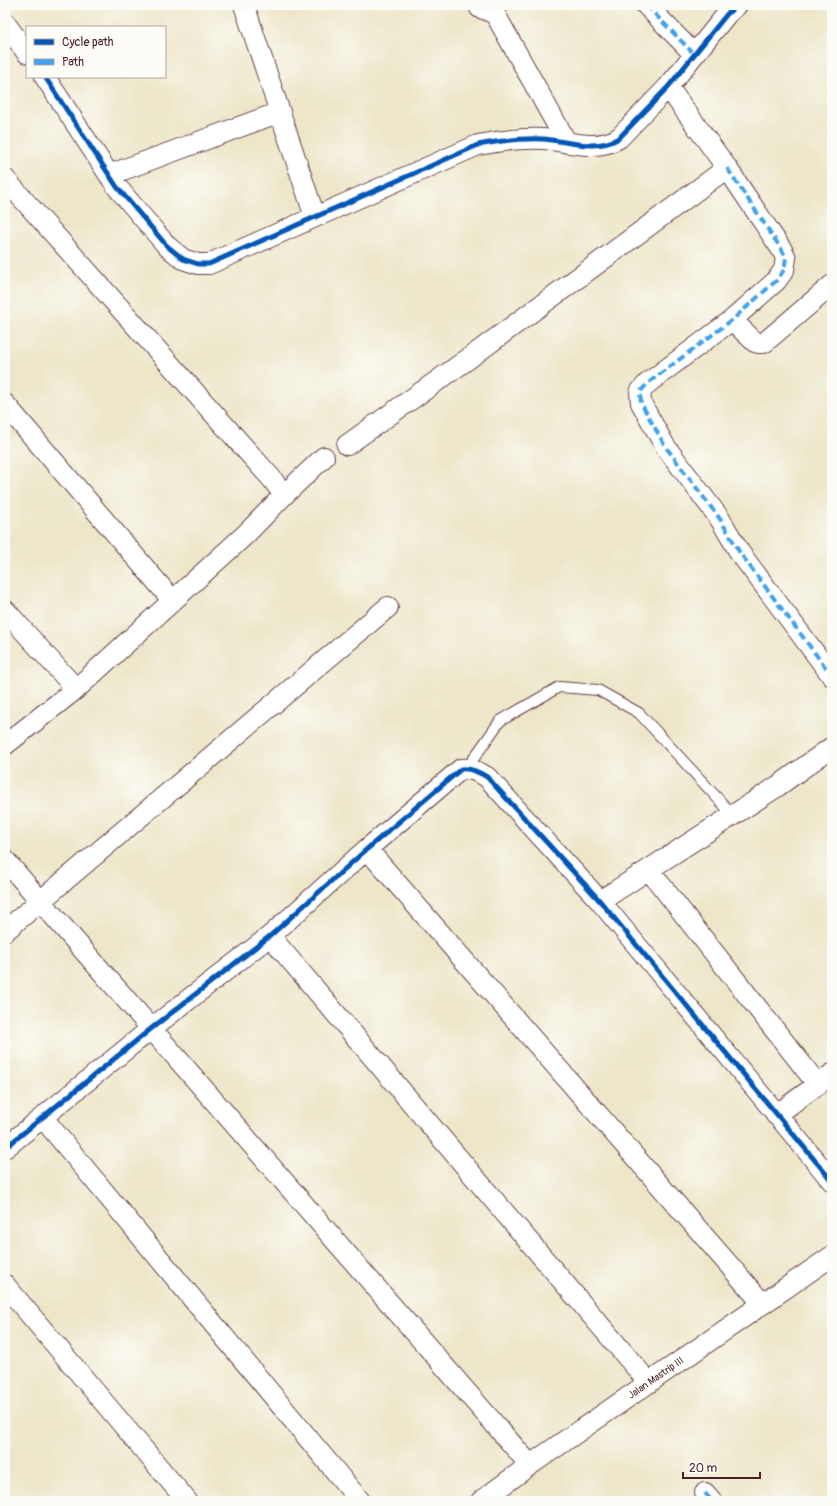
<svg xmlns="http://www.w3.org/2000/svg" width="837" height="1506" font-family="Pangolin,sans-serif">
<rect width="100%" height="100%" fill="#fdfcf7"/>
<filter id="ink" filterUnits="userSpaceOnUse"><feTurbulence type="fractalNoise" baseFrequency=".025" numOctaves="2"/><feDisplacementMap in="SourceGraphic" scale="8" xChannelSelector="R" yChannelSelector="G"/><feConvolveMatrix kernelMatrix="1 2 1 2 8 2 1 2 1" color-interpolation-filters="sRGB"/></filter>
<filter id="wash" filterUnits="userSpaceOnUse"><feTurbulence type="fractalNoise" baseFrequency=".012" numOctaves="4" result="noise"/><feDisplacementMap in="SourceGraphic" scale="16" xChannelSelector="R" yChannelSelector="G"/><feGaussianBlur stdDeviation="0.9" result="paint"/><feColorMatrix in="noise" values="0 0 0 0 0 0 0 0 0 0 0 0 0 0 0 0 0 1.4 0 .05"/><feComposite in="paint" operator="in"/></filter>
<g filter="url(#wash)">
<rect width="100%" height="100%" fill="#ede6c9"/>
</g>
<g filter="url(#ink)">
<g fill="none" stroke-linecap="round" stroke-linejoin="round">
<g stroke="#623d43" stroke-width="12">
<path id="lane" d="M467,768L500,721L559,687L598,690L639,713L733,815"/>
</g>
<g stroke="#623d43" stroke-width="22">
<path id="street" d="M244,5L315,217
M646,5L694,54
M480,8L484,9L495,14L567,143
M5,23L27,53
M45,77L117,187L167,246L183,259L198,264H209L478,145C499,141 522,138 543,139C568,141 596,152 619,138L668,87L727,14L737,5
M727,168L782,250L786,258L784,270L776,281L732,320L648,383L640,392L641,403L665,446L720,519L740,553L832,676
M109,175L280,112
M5,179L272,479L284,495
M732,320L755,342L759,343H764L832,285
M5,404L173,601
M347,445L468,359L727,168L668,87
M5,610L76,689
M5,745L76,689L246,534L284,495L324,457
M367,849L763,1304
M5,860L530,1465
M649,870L818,1085
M600,901L778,786L832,747
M5,931L388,607
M270,936L649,1383
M776,1115L832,1074
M43,1118L360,1501
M5,1148L152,1028L270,936L367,849L461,769C471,768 478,772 487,777L600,901L832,1181
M5,1285L187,1501
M705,1493L712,1501
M481,1501L530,1465L832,1256"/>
</g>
<use href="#lane" stroke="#fff" stroke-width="10"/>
<use href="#street" stroke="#fff" stroke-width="20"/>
<path stroke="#40a2eb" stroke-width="4" stroke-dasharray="8 4" stroke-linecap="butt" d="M646,5L694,54
M727,168L782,250L786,258L784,270L776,281L732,320L648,383L640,392L641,403L665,446L720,519L740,553L832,676
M705,1493L712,1501"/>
<g stroke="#fdfcf7" stroke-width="8">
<path id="cycleway" d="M45,77L117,187L167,246L183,259L198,264H209L478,145C499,141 522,138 543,139C568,141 596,152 619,138L668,87L727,14L737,5
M5,1148L152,1028L270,936L367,849L461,769C471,768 478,772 487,777L600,901L832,1181"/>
</g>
<use href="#cycleway" stroke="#0057b8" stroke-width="5"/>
</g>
</g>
<g text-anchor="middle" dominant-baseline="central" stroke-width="4" stroke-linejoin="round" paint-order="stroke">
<g font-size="10" fill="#4a1f2b" stroke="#fdfcf7">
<text transform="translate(656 1378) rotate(-35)">Jalan Mastrip III</text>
</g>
</g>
<rect width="837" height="1506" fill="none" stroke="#fdfcf7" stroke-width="20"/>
<rect x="26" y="26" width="140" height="52" fill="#fdfcf7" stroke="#b5a4a5"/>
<rect x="34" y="39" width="20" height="6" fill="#0057b8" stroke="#b5a4a5"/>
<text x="62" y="46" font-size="12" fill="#4a1f2b">Cycle path</text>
<rect x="34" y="59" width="20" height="6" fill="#40a2eb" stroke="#b5a4a5"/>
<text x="62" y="66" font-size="12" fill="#4a1f2b">Path</text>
<path d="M683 1472v6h77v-6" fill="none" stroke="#4a1f2b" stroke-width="2"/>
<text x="689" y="1472" font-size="12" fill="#4a1f2b" stroke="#fdfcf7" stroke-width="3" paint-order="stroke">20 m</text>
</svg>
